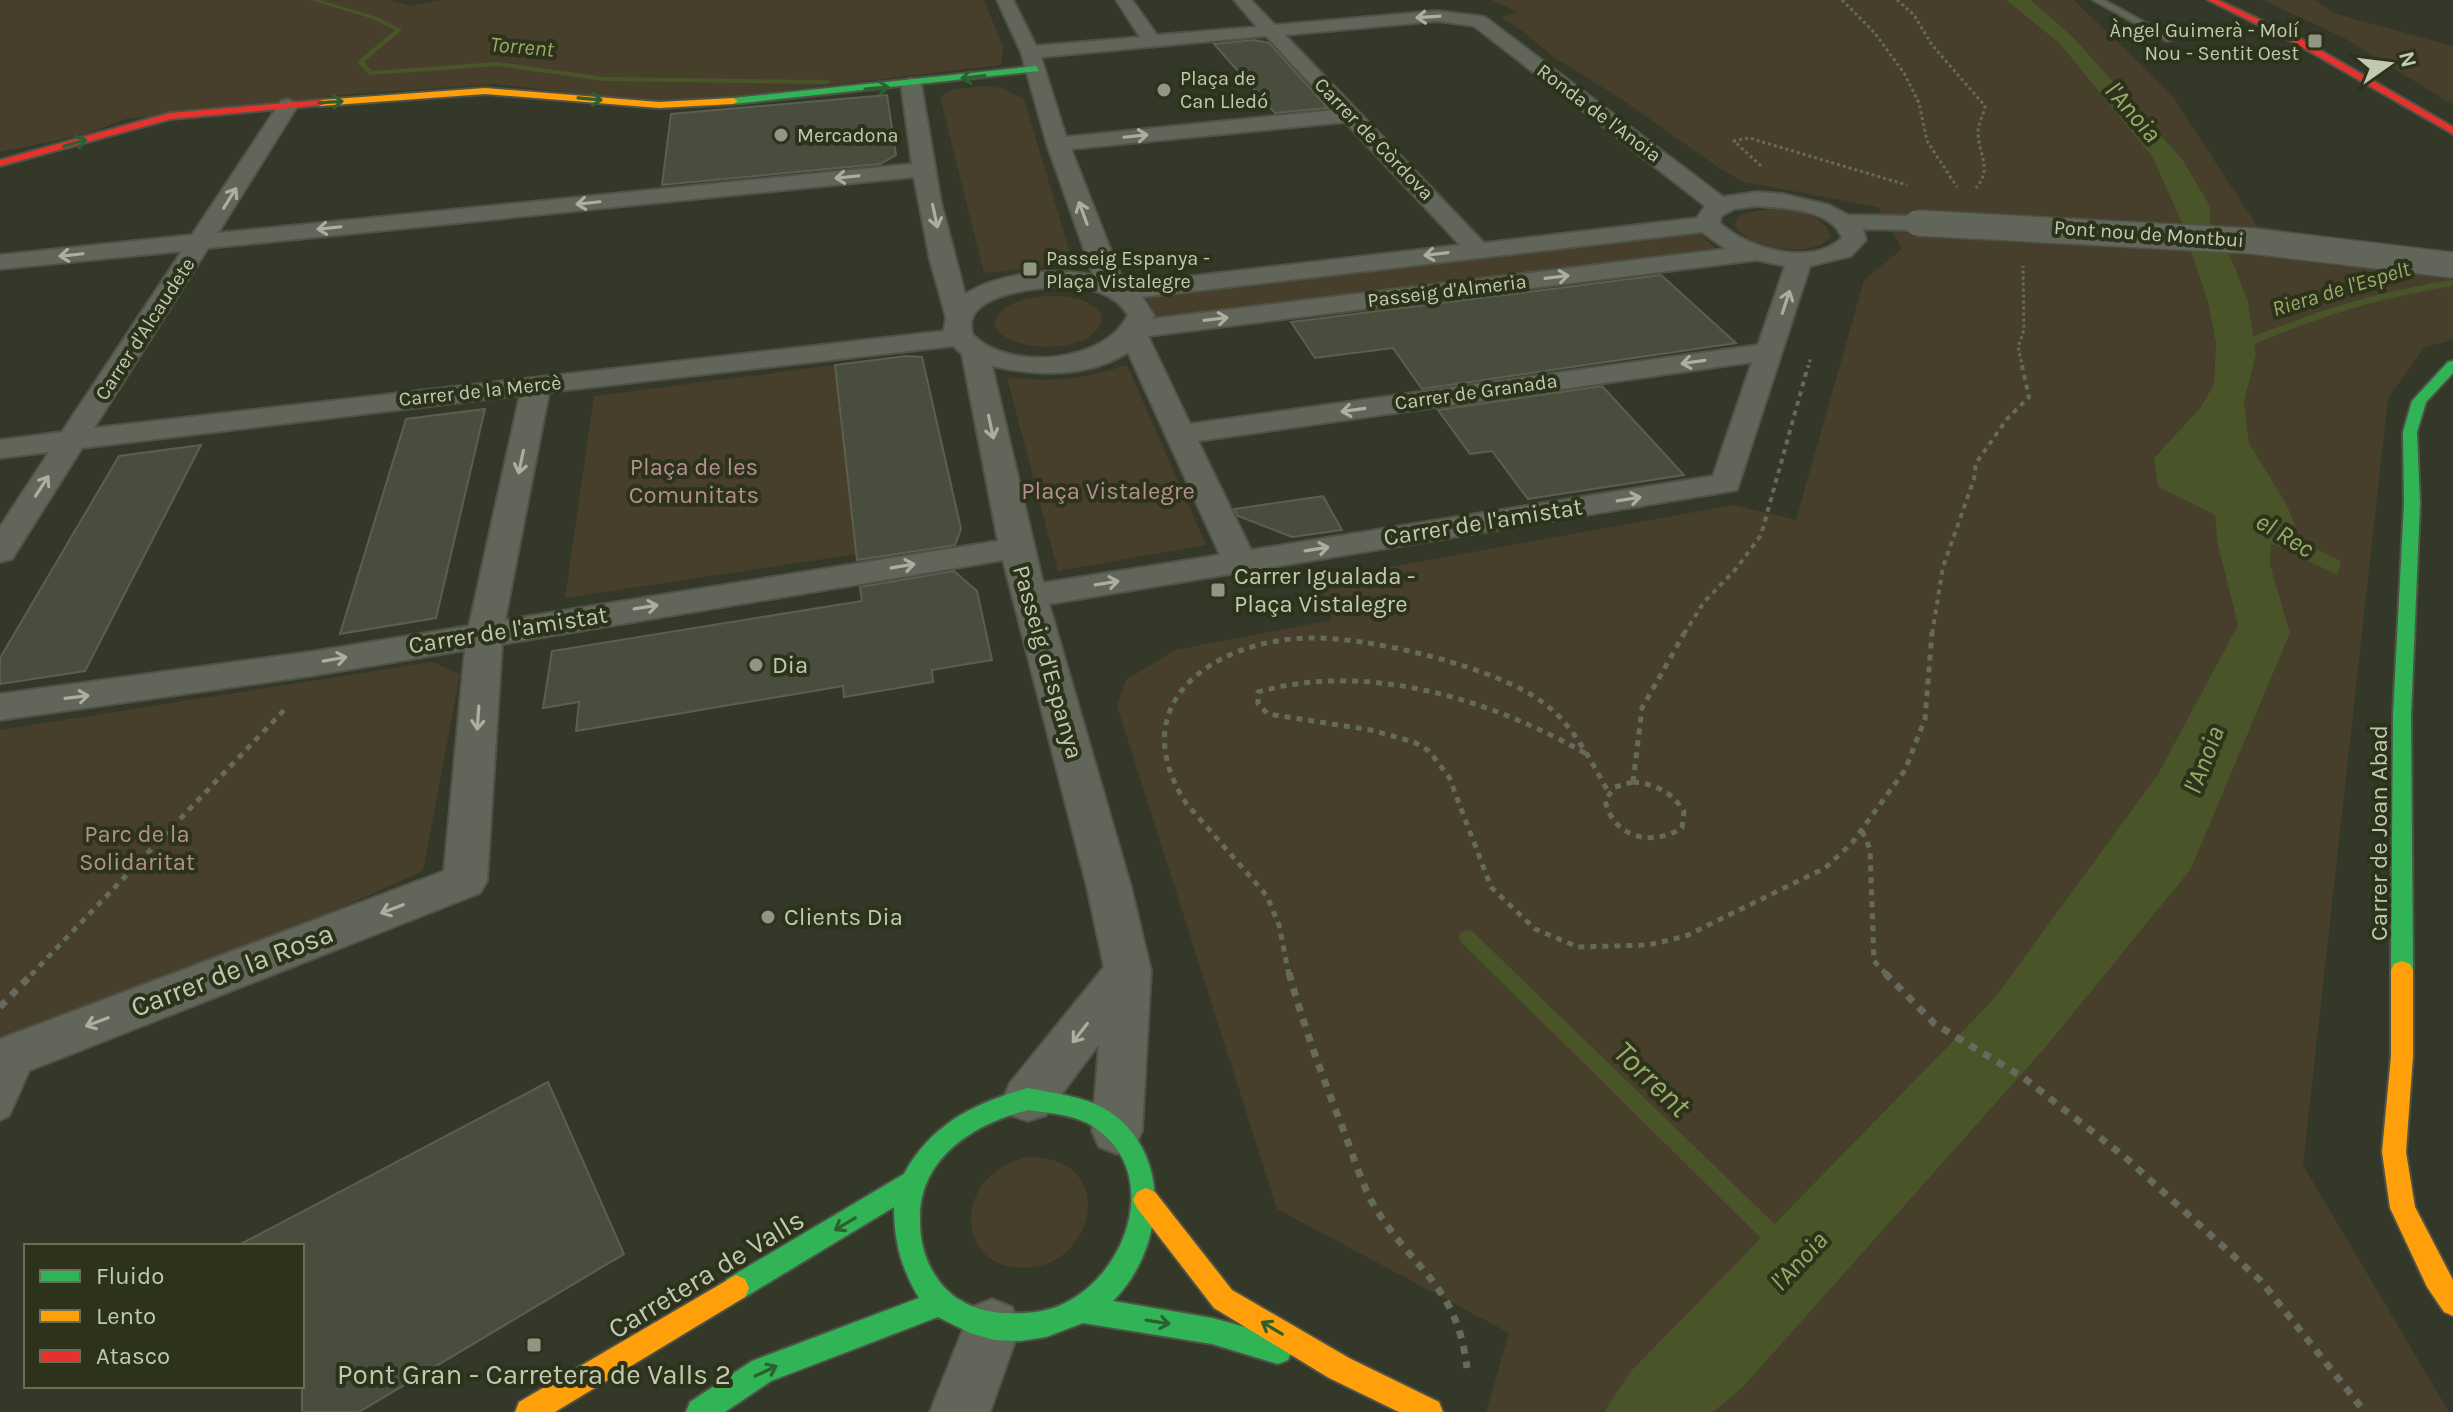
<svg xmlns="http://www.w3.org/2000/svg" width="2453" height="1412" font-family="Karla,sans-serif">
<rect width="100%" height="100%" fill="#343828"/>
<path fill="#473f2c" d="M0,0H388L410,6L443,0H984L1003,47L1001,65L694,101H641L495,84L352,94L126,119L82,135L0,152Z
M1491,0H2006L2060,44L2153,158L2180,219L2208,302L2216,343L2214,384L2200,408L2154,458L2158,487L2215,515L2217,541L2238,625L2158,774L1993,1000L1632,1370L1604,1412H1486L1509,1333L1277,1209L1117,706L1126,680L1175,650L1332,620L1318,580L1733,505L1796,520L1864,280L1902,249L1878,207L1744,182L1719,168L1620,98L1553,57L1524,32L1501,17L1518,12Z
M2031,0H2074L2171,94L2257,226L2453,255V340L2425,347L2388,398L2303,1165L2449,1412H1713L1743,1387L2045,1048L2191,869L2290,633L2270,564L2271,543L2336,574L2341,561L2301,541L2287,505L2249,443L2244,402L2256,354L2248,301L2232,260L2210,222V206L2183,160L2074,38Z
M2263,0H2314L2336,14L2453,46V105L2346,39Z
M983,86L1002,88L1024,99L1073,263L984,273L940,97L950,90Z
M1758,210C1781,208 1822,210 1831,236C1816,260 1745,249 1734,224L1740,215Z
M1694,229L1720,252L1158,321L1144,292Z
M1047,296C1067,296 1089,297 1102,315C1103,354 1010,357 994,325C999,302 1027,298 1047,296Z
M835,365L857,554L565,598L594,396Z
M1127,365L1206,545L1058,571L1007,378C1058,381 1077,381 1127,365Z
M432,662L460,674L423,871L0,1060V730Z
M1028,1157C1053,1157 1078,1165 1086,1191C1091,1210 1086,1228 1074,1243C1065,1256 1050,1265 1033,1267C953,1276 949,1174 1028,1157Z"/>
<path fill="#495429" d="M2006,0H2031L2074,38L2183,160L2210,206V222L2232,260L2248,301L2256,354L2244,402L2249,443L2287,505L2301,541L2341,561L2337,575L2271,543L2270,564L2290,633L2191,869L2045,1048L1743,1387L1713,1412H1604L1632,1370L1993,1000L2158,774L2238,625L2217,541L2215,515L2158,487L2154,458L2200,408L2214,384L2216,343L2208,302L2180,219L2153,158L2060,44Z"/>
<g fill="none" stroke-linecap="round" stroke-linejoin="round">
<path fill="#495429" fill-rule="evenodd" d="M310,0H320L377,17L401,29V31L364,62L372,71L497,62L604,77L827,80L831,82L827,84L604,81L497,66L370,75L357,62L395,30L373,19Z
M2453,280V286C2381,297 2314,318 2248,347L2239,345C2252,336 2269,330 2284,325C2339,303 2395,289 2453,280Z
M1467,930L1473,932L1788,1237L1791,1244L1788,1251L1781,1254L1774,1251L1461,942L1459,937L1461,932Z"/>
</g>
<path fill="#484d3e" stroke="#5b5f50" stroke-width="2" d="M1254,40L1269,43L1328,108L1275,113L1214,44Z
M887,95L896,155L880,164L662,185L671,114Z
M1661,275L1736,343L1422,389L1393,348L1315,358L1291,322Z
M906,356L922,357L961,529L955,545L857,560L835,365Z
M1602,386L1684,475L1528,499L1492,451L1470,454L1438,410Z
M485,409L436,618L340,634L406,419Z
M201,445L85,671L0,684V658L119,456Z
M1323,496L1342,530L1292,537L1238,516L1234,509Z
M954,571L977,591L992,660L932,670L933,682L844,697L843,686L576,731L579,702L543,708L552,651L862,601L860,587Z
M548,1082L624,1254L359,1412H302V1246H237Z"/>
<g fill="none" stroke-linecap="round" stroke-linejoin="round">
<g stroke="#4f5247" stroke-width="4">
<path id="lane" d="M2093,0H2104L2175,39L2167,41Z
M24,1042L33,1045L37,1053L9,1116L0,1120V1078L15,1045Z"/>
</g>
<g stroke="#4f5247" stroke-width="4">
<path id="street" d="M997,0H1013L1036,46L1140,37L1116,0H1132L1157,35L1257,27L1234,0H1251L1275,25L1437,11L1479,16L1485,17L1723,197L1757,192L1783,194L1829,205L1848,215L1917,216L1925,218L1929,223L1925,228L1917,230L1863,229L1866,240L1851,256L1810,266L1737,490L1049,604L1131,887L1151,971L1142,1131L1135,1147L1117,1154L1099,1147L1092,1131L1099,1044L1046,1115L1028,1121L1010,1115L1003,1099L1010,1083L1104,967L1087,887L1003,560L502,644L487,881L480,893L0,1082V1039L444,871L465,650L310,676L0,720V694L310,652L469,626L520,395L82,448L12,559L0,562V527L49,452L0,458V440L62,432L182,251L0,269V255L192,235L281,101L288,99L298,105L218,233L912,164L901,84L911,78L921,84L941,202L965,294C1001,273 1052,267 1093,275L1047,144L1021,52ZM1437,21L1474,26L1705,206L1697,218L1484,243L1285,35ZM1266,36L1335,110L1066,137L1041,57ZM1345,122L1460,245L1124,284L1071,149ZM914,177L930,260L946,317L944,331L94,428L208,248ZM1757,206C1783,208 1832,209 1842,238C1811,267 1748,249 1720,223L1721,216L1734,209ZM1702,232L1726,249L1152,319L1154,315L1142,297ZM1757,260L1785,266L1758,345L1190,424L1148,336ZM1062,286C1088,288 1113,291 1128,315C1105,363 1010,372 973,335C958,294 1037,288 1062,286ZM953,346L962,354L998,541L505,620L549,392ZM1128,352L1220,555L1043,583L992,366C1036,376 1089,378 1128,352ZM1752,362L1713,476L1251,550L1198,441Z
M992,1299L1012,1307L1020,1327L990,1412H930L972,1307Z"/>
</g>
<g stroke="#4f5247" stroke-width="4">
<path id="fast" d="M1036,66L1039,71L733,104L728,101L733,98Z
M2453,361V373L2426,402L2417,432L2420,504L2411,715L2413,970L2410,976L2402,979L2394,976L2391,970L2393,715L2404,504L2403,432L2412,401L2448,362Z
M1028,1088C1056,1094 1086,1096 1110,1112C1175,1157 1163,1251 1113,1301L1212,1318L1278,1336L1288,1340L1292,1350L1288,1360L1278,1364L1212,1344L1083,1323L1046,1337L1020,1341L994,1340L970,1333L938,1317L771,1381L725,1412H686L690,1402L752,1361L919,1298C901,1268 894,1241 894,1207L745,1297L736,1301L727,1297L723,1288L727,1279L904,1174C931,1124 974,1103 1028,1088ZM1028,1110C1047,1113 1069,1114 1087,1123C1164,1165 1131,1272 1063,1304C1045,1313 1024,1314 1004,1313C978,1312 951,1300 937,1278C925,1261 920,1242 920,1221C918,1158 974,1124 1028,1110Z"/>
</g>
<g stroke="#4f5247" stroke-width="4">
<path id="slow" d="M485,88L659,102L733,98L738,101L733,104L659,108L485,94L320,106L315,103L320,100Z
M2402,961L2410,964L2413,970V1056L2406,1152L2415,1207L2453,1280V1316L2444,1312L2427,1287L2390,1208L2382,1152L2391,1056V970L2394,964Z
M1146,1188L1155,1192L1232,1290L1349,1358L1439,1402L1443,1412H1399L1329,1378L1214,1308L1137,1208L1133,1200L1137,1192Z
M736,1275L745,1279L749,1288L745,1297L555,1412H515L519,1402Z"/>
</g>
<g stroke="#4f5247" stroke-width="4">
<path id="jam" d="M2208,0H2218L2301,39L2453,127V134L2295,43Z
M320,100L323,101V105L171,119L0,166V160L170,113Z"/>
</g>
<path stroke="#666a5d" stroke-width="3" stroke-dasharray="3 3" stroke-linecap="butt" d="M1842,0L1874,32L1904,73L1919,103L1927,141L1957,187
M1897,0L1914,15L1932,45L1985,106C1984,115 1978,123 1978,132C1978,154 1993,168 1976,188
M1761,166L1734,141L1749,138L1907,185
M1808,368L1811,357
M2023,368L2018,347L2024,330L2023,266"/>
<path stroke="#666a5d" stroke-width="4" stroke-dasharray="5 5" stroke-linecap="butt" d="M1684,634L1704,602L1736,569L1761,535L1808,366
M1932,634L1943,567L1974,479L1976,463L2007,419L2029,397L2022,366"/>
<path stroke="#666a5d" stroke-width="5" stroke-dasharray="6 6" stroke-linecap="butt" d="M1585,753C1489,699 1367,661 1258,692V704L1268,714L1371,730L1414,742L1429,751L1449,777L1491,887L1535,929L1578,947L1648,945L1686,936L1825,868L1852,843L1905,770L1925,719L1932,632
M1633,782L1642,708L1685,632
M1633,782C1655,784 1673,792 1684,812L1682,828C1651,847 1613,838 1605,800L1615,787Z
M1862,831L1870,849L1874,961L1887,975
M31,975L287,707
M1289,975L1279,925L1267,896L1186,803C1122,704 1212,641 1307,638C1367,636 1498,667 1545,704C1575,727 1591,762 1609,793"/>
<path stroke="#666a5d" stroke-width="7" stroke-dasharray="8 8" stroke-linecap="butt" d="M1289,973C1304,1027 1324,1081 1345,1134C1353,1156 1361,1181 1372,1202C1410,1269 1457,1282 1467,1368
M1885,973L1935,1024L2024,1078L2126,1158L2261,1281L2365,1412
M0,1007L33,973"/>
<use href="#lane" fill="#626559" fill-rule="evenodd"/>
<use href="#street" fill="#626559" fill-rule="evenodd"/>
<use href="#fast" fill="#30b455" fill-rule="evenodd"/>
<use href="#slow" fill="#ff9f0a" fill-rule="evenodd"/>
<use href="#jam" fill="#e5322d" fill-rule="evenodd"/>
<g stroke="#4f5247" stroke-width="28" stroke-linecap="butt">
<path id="street-bridge" d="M1917,223L2252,241L2453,265"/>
</g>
<use href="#street-bridge" stroke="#626559" stroke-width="25"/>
</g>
<defs><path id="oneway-shaft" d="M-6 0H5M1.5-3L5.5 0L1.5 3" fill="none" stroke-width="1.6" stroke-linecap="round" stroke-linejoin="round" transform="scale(2)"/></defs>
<g stroke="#aab09c">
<use href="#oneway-shaft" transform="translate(1428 17) rotate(176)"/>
<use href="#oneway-shaft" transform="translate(1136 136) rotate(-6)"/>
<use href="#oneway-shaft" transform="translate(847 177) rotate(174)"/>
<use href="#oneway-shaft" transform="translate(230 198) rotate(-58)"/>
<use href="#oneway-shaft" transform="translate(588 203) rotate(174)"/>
<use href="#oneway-shaft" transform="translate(1083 213) rotate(-110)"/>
<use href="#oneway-shaft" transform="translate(935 216) rotate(78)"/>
<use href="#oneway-shaft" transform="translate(329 228) rotate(174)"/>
<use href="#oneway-shaft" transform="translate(1436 254) rotate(173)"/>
<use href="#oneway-shaft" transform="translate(71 255) rotate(174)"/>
<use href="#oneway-shaft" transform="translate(1557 277) rotate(-7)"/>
<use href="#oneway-shaft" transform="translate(1786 302) rotate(-72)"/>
<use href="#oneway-shaft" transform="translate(1216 319) rotate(-7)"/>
<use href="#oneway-shaft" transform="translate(1693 362) rotate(172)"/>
<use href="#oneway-shaft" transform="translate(1353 410) rotate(172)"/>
<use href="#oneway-shaft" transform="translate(991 427) rotate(78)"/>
<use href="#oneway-shaft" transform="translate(521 462) rotate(102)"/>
<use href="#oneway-shaft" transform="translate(42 486) rotate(-57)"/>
<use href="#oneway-shaft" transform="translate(1629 499) rotate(-9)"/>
<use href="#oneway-shaft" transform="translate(1317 549) rotate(-9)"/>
<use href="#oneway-shaft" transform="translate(903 566) rotate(-9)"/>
<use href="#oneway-shaft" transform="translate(1107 583) rotate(-9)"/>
<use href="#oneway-shaft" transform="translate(646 607) rotate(-9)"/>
<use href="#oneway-shaft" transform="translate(335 659) rotate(-10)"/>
<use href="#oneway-shaft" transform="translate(77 697) rotate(-7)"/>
<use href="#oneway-shaft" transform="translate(478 718) rotate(94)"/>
<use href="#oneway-shaft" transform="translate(392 909) rotate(159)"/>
<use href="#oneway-shaft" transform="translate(97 1022) rotate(159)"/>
<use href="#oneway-shaft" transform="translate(1080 1033) rotate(128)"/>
</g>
<g stroke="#2e602f">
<use href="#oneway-shaft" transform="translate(973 77) rotate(173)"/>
<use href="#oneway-shaft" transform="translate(877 88) rotate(-5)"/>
<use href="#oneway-shaft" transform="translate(590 99) rotate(5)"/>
<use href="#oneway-shaft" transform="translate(331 102) rotate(-4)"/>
<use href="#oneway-shaft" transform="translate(75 143) rotate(-16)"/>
<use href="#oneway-shaft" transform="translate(845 1224) rotate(149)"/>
<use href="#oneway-shaft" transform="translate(1158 1322) rotate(9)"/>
<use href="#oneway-shaft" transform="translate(1272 1328) rotate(-149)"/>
<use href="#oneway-shaft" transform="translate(766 1371) rotate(-25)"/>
</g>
<g fill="#909682" stroke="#2d331b" stroke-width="3">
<rect x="2307" y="33" width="16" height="16" rx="4"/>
<circle cx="1164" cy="90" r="8"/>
<circle cx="781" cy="135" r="8"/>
<rect x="1022" y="261" width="16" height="16" rx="4"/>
<rect x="1210" y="582" width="16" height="16" rx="4"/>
<circle cx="756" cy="665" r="8"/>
<circle cx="768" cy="917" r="8"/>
<rect x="526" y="1337" width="16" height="16" rx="4"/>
</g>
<g text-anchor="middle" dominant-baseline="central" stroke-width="8" stroke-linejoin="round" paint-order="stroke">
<g font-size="20" fill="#c2c9b2" stroke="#2d331b" text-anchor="start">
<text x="2299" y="30" text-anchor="end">Àngel Guimerà - Molí<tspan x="2299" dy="23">Nou - Sentit Oest</tspan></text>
<text x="1180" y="78">Plaça de<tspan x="1180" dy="23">Can Lledó</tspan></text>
<text x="797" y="135">Mercadona</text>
<text x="1046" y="258">Passeig Espanya -<tspan x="1046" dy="23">Plaça Vistalegre</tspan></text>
</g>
<g font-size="20" fill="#c2c9b2" stroke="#2d331b">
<text transform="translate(1599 113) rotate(37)">Ronda de l'Anoia</text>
<text transform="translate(1374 139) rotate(46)">Carrer de Còrdova</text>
<text transform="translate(2149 234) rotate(4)">Pont nou de Montbui</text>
<text transform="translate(1447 291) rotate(-7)">Passeig d'Almeria</text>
<text transform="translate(145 329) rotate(-57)">Carrer d'Alcaudete</text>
<text transform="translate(480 391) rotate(-6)">Carrer de la Mercè</text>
<text transform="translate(1476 392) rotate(-8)">Carrer de Granada</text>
</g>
<g font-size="22" font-style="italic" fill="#99aa69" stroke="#2d331b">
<text transform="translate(522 47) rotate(5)">Torrent</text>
<text transform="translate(2341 289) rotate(-17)">Riera de l'Espelt</text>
</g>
<g font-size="24" fill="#b58e91" stroke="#2d331b">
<text x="694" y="467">Plaça de les<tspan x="694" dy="28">Comunitats</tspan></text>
<text x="1108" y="491">Plaça Vistalegre</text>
<text x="137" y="834">Parc de la<tspan x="137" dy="28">Solidaritat</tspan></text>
</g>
<g font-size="24" fill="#c2c9b2" stroke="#2d331b">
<text transform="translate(1483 522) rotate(-9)">Carrer de l'amistat</text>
<text transform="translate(508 630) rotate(-9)">Carrer de l'amistat</text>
<text transform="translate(1048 662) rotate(74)">Passeig d'Espanya</text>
<text transform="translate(2379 833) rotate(-90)">Carrer de Joan Abad</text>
</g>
<g font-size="24" fill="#c2c9b2" stroke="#2d331b" text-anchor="start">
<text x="1234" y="576">Carrer Igualada -<tspan x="1234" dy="28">Plaça Vistalegre</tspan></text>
<text x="772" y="665">Dia</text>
<text x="784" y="917">Clients Dia</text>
</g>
<g font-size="26" font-style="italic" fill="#99aa69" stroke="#2d331b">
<text transform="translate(2133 112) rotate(49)">l'Anoia</text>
<text transform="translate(2285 535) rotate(31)">el Rec</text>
<text transform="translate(2204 760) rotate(-69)">l'Anoia</text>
<text transform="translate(1799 1261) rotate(-47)">l'Anoia</text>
</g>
<g font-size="28" fill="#c2c9b2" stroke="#2d331b">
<text transform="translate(232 970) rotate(-21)">Carrer de la Rosa</text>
<text transform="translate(706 1274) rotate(-31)">Carretera de Valls</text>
</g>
<g font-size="28" fill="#c2c9b2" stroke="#2d331b">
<text x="534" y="1374">Pont Gran - Carretera de Valls 2</text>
</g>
<g font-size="32" font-style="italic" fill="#99aa69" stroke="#2d331b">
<text transform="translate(1652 1079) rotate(44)">Torrent</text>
</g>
</g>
<rect x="24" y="1244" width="280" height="144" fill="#2d331b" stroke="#696f57" stroke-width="2"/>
<rect x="40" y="1270" width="40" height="12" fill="#30b455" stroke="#696f57" stroke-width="2"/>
<text x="96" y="1284" font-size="24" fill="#c2c9b2">Fluido</text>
<rect x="40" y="1310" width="40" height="12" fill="#ff9f0a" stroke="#696f57" stroke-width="2"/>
<text x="96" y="1324" font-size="24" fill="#c2c9b2">Lento</text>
<rect x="40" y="1350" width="40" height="12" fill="#e5322d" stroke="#696f57" stroke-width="2"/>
<text x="96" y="1364" font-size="24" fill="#c2c9b2">Atasco</text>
<g transform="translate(2389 64) rotate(76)" stroke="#2d331b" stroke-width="6" paint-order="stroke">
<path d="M0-6L14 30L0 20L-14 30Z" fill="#c2c9b2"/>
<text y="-12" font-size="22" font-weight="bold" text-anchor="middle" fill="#c2c9b2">N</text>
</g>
</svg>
